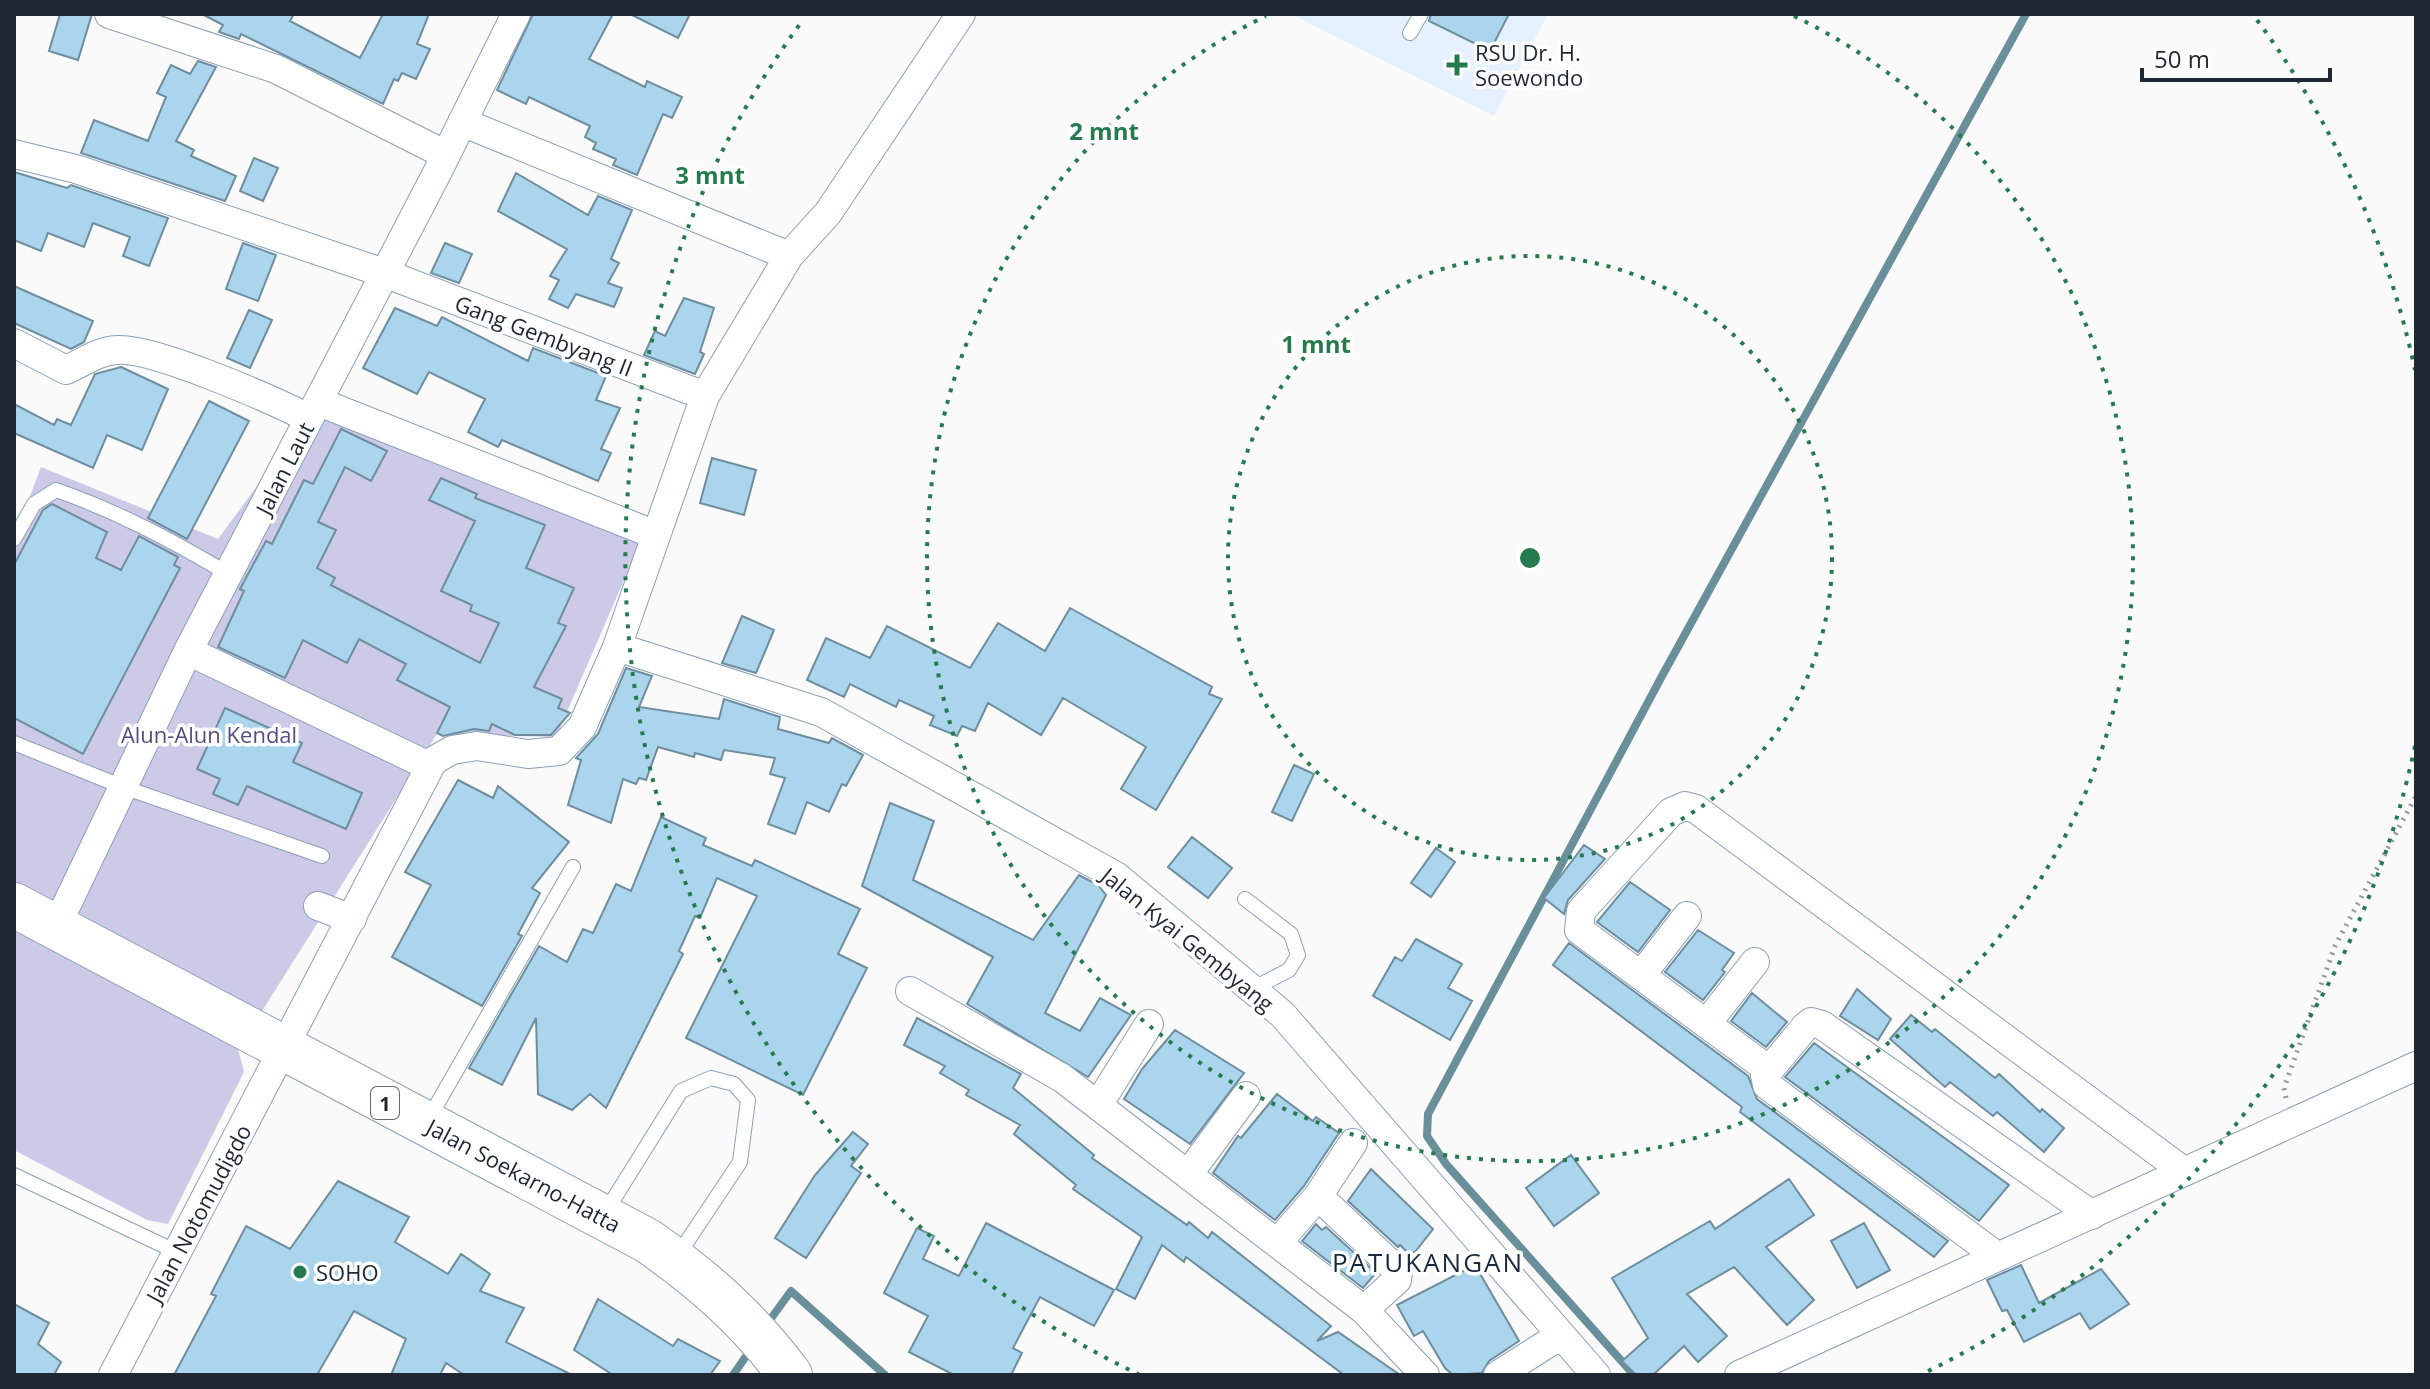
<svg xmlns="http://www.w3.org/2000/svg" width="2430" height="1389" font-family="'Open Sans',sans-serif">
<rect width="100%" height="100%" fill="#fafafa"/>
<path fill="#e5f1fe" d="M1291,14H1548L1494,116Z"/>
<path fill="#cccae7" d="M319,402L641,541L556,737L437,734L238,1049L244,1072L168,1224L147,1220L14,1150V538L41,467L218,539Z"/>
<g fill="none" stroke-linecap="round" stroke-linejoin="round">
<path stroke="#698f9a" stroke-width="8" d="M767,1324L791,1291L885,1375
M733,1375L751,1349
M1634,1375L1446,1164L1427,1136L1428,1114L1662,676L2026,14"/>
</g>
<path fill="#abd5ec" stroke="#6e8d9e" stroke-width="2" d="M60,14H92L78,60L49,51Z
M202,14H294L290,21L360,58L383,14H429L417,44L430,49L416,79L402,73L398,81L394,79L383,104L241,34L239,39L219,32L223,25Z
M533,14H613L589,59L645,87L647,81L682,97L672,118L663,114L637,175L613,165L616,159L593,149L596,143L585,137L590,126L529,97L526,104L497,90Z
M630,14H690L678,38Z
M1431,14H1509L1490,51L1429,21Z
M198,61L216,67L176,141L194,150L191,156L236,176L225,201L81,153L94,120L148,141L166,97L157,93L171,65L190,74Z
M254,158L278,168L263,201L240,191Z
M14,172L67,188L71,185L168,218L149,266L123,256L130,237L93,223L84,247L48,233L41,251L14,240Z
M516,173L588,215L598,196L632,210L611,259L619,263L608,283L622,288L614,307L576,294L568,308L549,299L559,280L550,276L567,249L498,211Z
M243,243L276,255L258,301L226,289Z
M445,243L472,254L459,283L431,273Z
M14,286L93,321L84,342L71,349L14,323Z
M684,298L714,308L700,352L704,354L695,374L644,355L655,331L665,336Z
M395,308L437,326L442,317L528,361L533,348L606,376L596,400L620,408L601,449L611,453L598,481L502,440L498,447L468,432L485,399L429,372L417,394L363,368Z
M249,310L272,320L250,368L227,358Z
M121,367L168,389L142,450L107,435L93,468L14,433V404L54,425L57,419L71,425L95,374Z
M209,401L249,421L187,539L148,518Z
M341,429L387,451L371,481L345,467L318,522L336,530L317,568L335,578L331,585L480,663L499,623L470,611L472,605L441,591L475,521L429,500L441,478L477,494L475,498L545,525L526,568L574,588L558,623L566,626L534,687L562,699L558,708L570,713L551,735H515L492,724L489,731L474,729L443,736L437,733L450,707L397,680L406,664L359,639L347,663L303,640L285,678L218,647L244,591L240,589L266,541L272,544L304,480L313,484Z
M712,458L756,470L744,515L700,503Z
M52,504L107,532L96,558L121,570L139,536L178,557L174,565L180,568L83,754L14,718V565L43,510Z
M1070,608L1212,687L1209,694L1222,699L1156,810L1121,789L1146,747L1063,698L1041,735L988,703L975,731L962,726L957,736L930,725L934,716L899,700L896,707L850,684L844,697L807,680L826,638L870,658L887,626L970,668L998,623L1045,651Z
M742,616L774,630L756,673L722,663Z
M626,668L652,676L639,707L719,719L724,699L780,717L778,729L829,743L832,738L863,755L846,786L842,784L829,812L807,802L795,834L768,824L785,778L770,774L775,758L724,750L721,760L695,753L694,757L658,747L646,780L639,778L636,784L623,779L611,823L568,805L581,760L576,758L598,734Z
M225,708L302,743L293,762L362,793L346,829L247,786L238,805L213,794L220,779L197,769Z
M1294,765L1314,774L1292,821L1272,812Z
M458,780L493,798L498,786L569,842L532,888L540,893L518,934L522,936L482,1006L392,957L431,885L405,872Z
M890,803L934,821L913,880L1033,940L1079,875L1098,885L1106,895L1045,1013L1080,1031L1100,998L1131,1015L1088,1077L967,1004L993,957L862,886Z
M661,817L706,838L703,845L752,866L755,860L860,909L838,954L867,968L803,1095L686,1038L757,896L717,878L700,918L695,916L679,951L683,954L606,1108L590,1094L572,1110L538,1094L536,1018L502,1085L469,1068L539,946L567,962L583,929L593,933L616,884L631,891Z
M1192,837L1232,868L1208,898L1168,867Z
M1584,845L1605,859L1568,900L1564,914L1544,898Z
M1436,848L1455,862L1431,897L1411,883Z
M1630,882L1670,910L1638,952L1597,922Z
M1698,930L1734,953L1722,970L1725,972L1703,1000L1665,972Z
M1416,939L1462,964L1448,988L1472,1001L1450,1040L1373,996L1395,957L1402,961Z
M1569,943L1748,1076L1757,1099L1948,1241L1934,1257L1740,1112L1742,1107L1553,965Z
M1857,989L1891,1019L1878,1040L1840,1016Z
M1752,993L1787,1022L1766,1047L1731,1021Z
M1911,1015L1932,1032L1935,1029L1995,1078L1999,1074L2040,1112L2042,1109L2064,1128L2044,1152L1997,1112L1993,1116L1950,1082L1945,1087L1890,1039Z
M917,1018L1021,1074L1013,1088L1094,1155L1092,1158L1187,1225L1189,1222L1208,1238L1212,1232L1331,1326L1317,1341L1338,1332L1400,1375H1344L1186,1257L1184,1262L1162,1245L1135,1299L1116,1289L1142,1237L1073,1189L1076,1185L1014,1134L1020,1125L966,1095L969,1090L940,1073L945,1066L904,1045Z
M1175,1030L1244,1073L1190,1144L1124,1099L1142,1069Z
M1814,1043L2009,1185L1979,1221L1785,1077Z
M1277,1094L1313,1121L1316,1117L1339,1133L1304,1186L1275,1220L1213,1173L1238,1136L1241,1138Z
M853,1132L868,1144L851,1166L861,1173L806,1258L775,1238L815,1175Z
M1571,1155L1599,1193L1554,1226L1526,1188Z
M1371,1169L1433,1229L1415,1252H1407L1400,1245L1398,1247L1348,1201Z
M1789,1179L1814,1215L1766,1247L1814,1300L1787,1325L1734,1267L1687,1294L1727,1336L1698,1362L1684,1346L1653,1375H1636L1622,1361L1648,1338L1612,1278L1710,1221L1715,1229Z
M338,1181L409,1217L395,1242L448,1274L461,1254L490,1274L480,1291L524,1308L506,1342L572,1375H464L446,1363L440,1375H391L406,1339L354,1311L317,1375H174L216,1296L211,1294L246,1226L290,1249Z
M986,1223L1114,1290L1094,1326L1040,1297L1013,1348L1022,1353L1011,1375H954L909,1352L928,1316L884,1293L917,1228L934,1236L923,1259L959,1276Z
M1864,1223L1890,1270L1857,1288L1831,1241Z
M1316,1224L1322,1230L1326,1227L1376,1273L1363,1288L1302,1241Z
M1475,1265L1519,1341L1489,1361L1482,1373L1453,1375L1445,1368L1423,1331L1414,1336L1397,1305Z
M2021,1265L2039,1303L2101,1269L2129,1304L2090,1329L2080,1313L2024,1342L2007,1310L2002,1311L1987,1280Z
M598,1299L673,1346L678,1339L720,1361L710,1375H613L574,1350Z
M14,1304L49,1323L38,1344L61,1362L54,1375H14Z"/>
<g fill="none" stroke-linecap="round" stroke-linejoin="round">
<g stroke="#8aa0b8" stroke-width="16">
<path id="lane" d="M1410,33L1421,14
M14,539L34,504L56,490C119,512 173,541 230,575
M14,743L123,787L322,856
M1245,899L1291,934L1298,955L1289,970L1252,989
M428,1120L573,867
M14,1175L177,1252
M605,1213L681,1091L711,1078L734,1084L748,1100L740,1162L676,1258"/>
</g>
<g stroke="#8aa0b8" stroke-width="30">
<path id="street" d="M109,14L276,69L446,155
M462,122L789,256
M14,154L76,169L384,273L705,396
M14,343L66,370C84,362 98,351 117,350C153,347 273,400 308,418
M319,402L656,535
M617,647L821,712L1116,876L1282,1014L1596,1375
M188,651L429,766
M318,906L352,919
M57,925L188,651L437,173L516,14
M1642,974L1687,916
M910,991L1062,1078L1364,1310L1425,1375
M1707,1023L1755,962
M1769,1070L1579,930L1581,911L1671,812L1685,806L1696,809L2182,1170
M1098,1105L1149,1024
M1189,1173L1246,1096
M1318,1196L1398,1271L1397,1280L1364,1310
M1279,1241L1318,1196L1353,1143
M1998,1257L1767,1085L1765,1075L1805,1027L1811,1022L1822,1025L2092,1215
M113,1375L433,761L452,750L477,746L528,754L559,751L582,727L617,647L705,396L789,256L828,213L961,14
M1498,1375L1561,1335
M1739,1375L2416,1066"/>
</g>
<g stroke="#8aa0b8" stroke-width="46">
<path id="highway" d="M14,905L648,1241C705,1281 748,1319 790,1375"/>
</g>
<path stroke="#93979c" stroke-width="5" stroke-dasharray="2 6" stroke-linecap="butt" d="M2286,1098L2284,1088L2335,946L2416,796"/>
<use href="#lane" stroke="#fff" stroke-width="14"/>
<use href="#street" stroke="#fff" stroke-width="28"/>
<use href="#highway" stroke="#fff" stroke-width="44"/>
</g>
<g fill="none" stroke="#267b4e" stroke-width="4" stroke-dasharray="4 8">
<circle cx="1530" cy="558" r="302"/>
<path d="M1794 16A603 603 0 1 1 1266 16"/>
<path d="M2415 746A905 905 0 0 1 1920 1375M1140 1375A905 905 0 0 1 803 20M2257 20A905 905 0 0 1 2415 370"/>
</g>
<g fill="#267b4e" stroke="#fff" stroke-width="3">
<path d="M1453 53h8v8h8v8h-8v8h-8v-8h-8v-8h8z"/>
<circle cx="300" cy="1272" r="8"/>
</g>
<g text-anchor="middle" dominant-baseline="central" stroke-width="7" stroke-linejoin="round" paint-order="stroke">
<rect fill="#fff" stroke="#626870" stroke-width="2" x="371" y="1087" width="28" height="32" rx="6"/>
<g font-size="20" font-weight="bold" fill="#1f2832">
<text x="385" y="1103">1</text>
</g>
<g font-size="22" fill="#1f2832" stroke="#fff" text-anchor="start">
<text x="1475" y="52">RSU Dr. H.<tspan x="1475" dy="25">Soewondo</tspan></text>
<text x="316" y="1272">SOHO</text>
</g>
<g font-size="22" fill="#1f2832" stroke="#fff">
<text transform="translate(544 335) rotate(21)">Gang Gembyang II</text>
<text transform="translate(284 468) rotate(-63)">Jalan Laut</text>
<text transform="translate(1188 939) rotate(39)">Jalan Kyai Gembyang</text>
<text transform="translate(524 1175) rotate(28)">Jalan Soekarno-Hatta</text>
<text transform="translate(198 1213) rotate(-62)">Jalan Notomudigdo</text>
</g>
<g font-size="22" fill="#544d81" stroke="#fff">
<text x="209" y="734">Alun-Alun Kendal</text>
</g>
<g font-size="26" letter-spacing="2" fill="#182b3e" stroke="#fff">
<text x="1428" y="1262">PATUKANGAN</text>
</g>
</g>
<circle cx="1530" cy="558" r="12" fill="#267b4e" stroke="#fff" stroke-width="4"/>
<g font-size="24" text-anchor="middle" font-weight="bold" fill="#267b4e" stroke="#fff" stroke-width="7" stroke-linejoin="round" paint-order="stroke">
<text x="1104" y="140">2 mnt</text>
<text x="710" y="184">3 mnt</text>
<text x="1316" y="353">1 mnt</text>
</g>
<rect width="2430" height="1389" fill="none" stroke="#1f2832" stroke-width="32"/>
<path d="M2142 68v12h188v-12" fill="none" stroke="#1f2832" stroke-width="4"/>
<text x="2154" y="68" font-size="24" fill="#1f2832" stroke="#ffffff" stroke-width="6" paint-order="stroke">50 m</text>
</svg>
